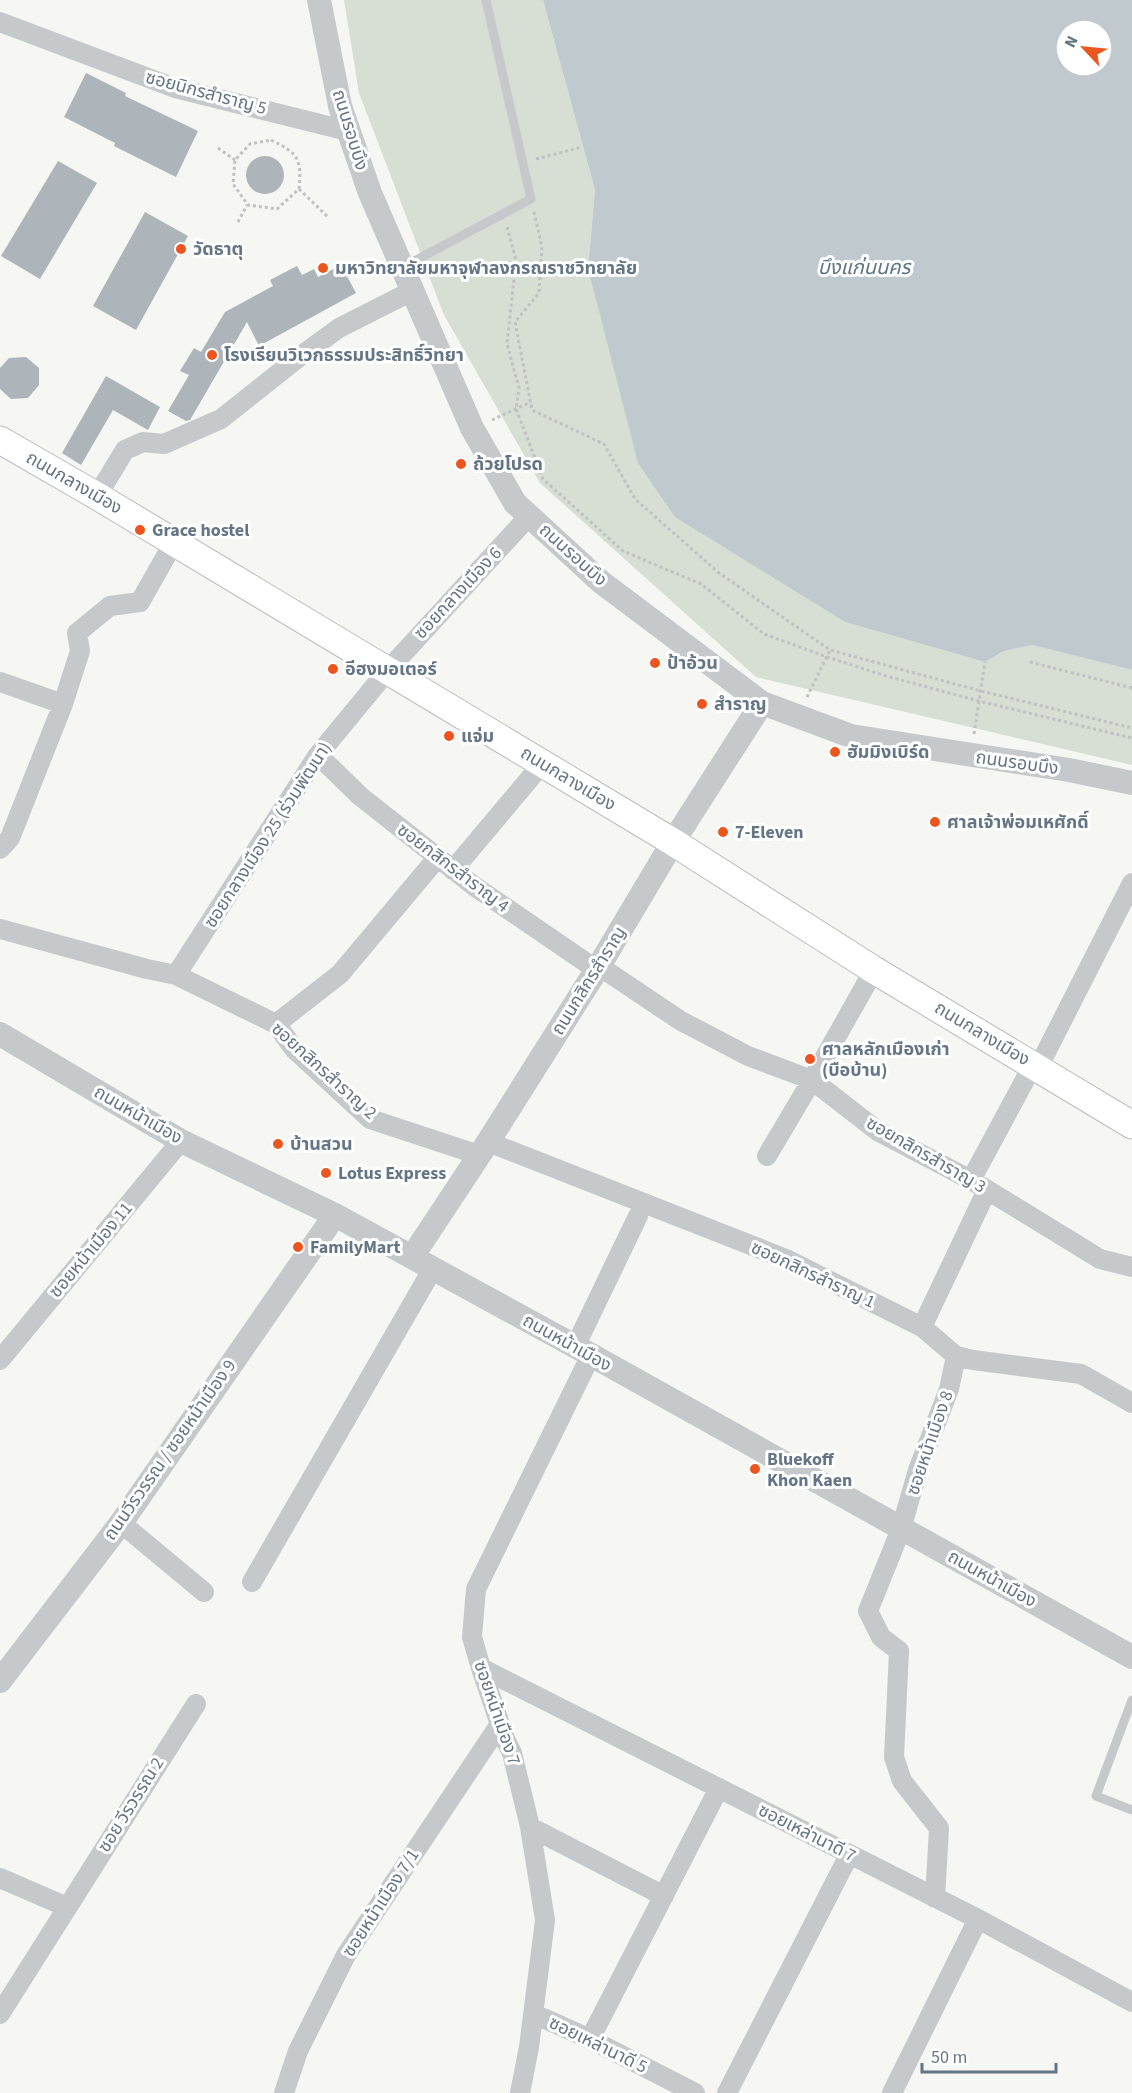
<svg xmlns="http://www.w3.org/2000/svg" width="1132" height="2093" font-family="'Source Sans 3','Noto Sans Thai',sans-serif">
<rect width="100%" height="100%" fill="#f6f6f2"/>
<path fill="#d7ded3" d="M344,0H543L595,190L588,268L676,517L845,622L985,662L1004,651L1032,645L1132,670V765L756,677L540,483L444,315L359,93Z"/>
<path fill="#bfc9ce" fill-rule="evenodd" d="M543,0H1132V670L1032,645L1004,651L985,662L845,622L675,517L638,463L588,268L595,190ZM1066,30H1102V66H1066Z"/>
<path fill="#adb4ba" d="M86,73L126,93L125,96L198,131L176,177L114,146L115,143L64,117Z
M246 175a19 19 0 1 1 38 0a19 19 0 1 1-38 0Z
M58,161L97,183L40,279L1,256Z
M145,212L188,236L136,330L93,306Z
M341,265L356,293L259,346L247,322L190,420L186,421L168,411L189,375L180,371L194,348L201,352L225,312L273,286L270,280L297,266L302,275L314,269L318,277Z
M26,357L39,368V385L28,398L11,399L0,389V368L9,358Z
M106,376L160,407L148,430L113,410L81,465L62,453Z"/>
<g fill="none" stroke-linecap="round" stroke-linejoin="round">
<g stroke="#b8bcc1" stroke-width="29">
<path id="secondary" d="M0,440L97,496L673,842L874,970L1132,1125"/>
</g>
<path stroke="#bfc1c3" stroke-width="3" stroke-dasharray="3 3" stroke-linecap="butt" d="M271,140C298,153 302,159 299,189L277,209L248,205L233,184L235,160L250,144Z
M218,148L235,160
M536,159L582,147
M299,189L328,217
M534,212L542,247L539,293L515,322L532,410L604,444L635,499L719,573L830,650L981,691L1132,728
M238,222L247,205
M507,227L516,260L507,344L519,388L516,409L543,479L623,551L701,584L764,634L827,657L886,676L979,701L1132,738
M492,420L531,402
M1030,662L1132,688
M807,697L830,650
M974,734L985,662"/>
<path stroke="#c6c9cc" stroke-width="9" d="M403,267L531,199L486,0
M1132,1700L1096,1796L1132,1810"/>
<path stroke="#c6c9cc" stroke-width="20" d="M0,22L175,88L348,131
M97,496L125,450L143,442L164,444L221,419L298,358L339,328L412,291
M0,682L63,704
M318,755L360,796L474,886L597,970
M0,849L10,838L63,704L80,651L77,633L110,606L140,602L174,542
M453,870L542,764
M0,929L147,969L176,975L276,1024L295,1050L370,1119L479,1155
M599,966L681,1021L748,1056L812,1080L879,1132L971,1180L1100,1259L1132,1267
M176,975L318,755L388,670L529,516
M276,1024L340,974L438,857
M1038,1068L1132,883
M488,1142L786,1259L922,1327L956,1356L973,1360L1081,1374L1132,1403
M767,1156L812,1080L874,970
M971,1180L1033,1065
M922,1327L987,1190
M575,1347L638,1216
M0,1360L181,1141
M121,1523L204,1592
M252,1582L432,1270
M481,1668L978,1919L1132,2002
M530,1827L664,1896
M0,1878L67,1907
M935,1898L939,1828L902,1781L894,1757L899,1651L881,1637L868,1611L901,1529L918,1470L949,1389L956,1356
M0,2014L196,1704
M534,2014L590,2039L695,2093
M590,2039L719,1788
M284,2093L298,2051L346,1955L500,1724
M520,2093L529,2047L545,1920L530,1827L512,1753L505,1739L481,1668L472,1637L476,1589L591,1355
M727,2093L849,1855
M892,2093L978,1919"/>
<path stroke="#c6c9cc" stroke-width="24" d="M319,0L340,106L370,193L472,428L515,503L601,582L762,703L851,736L1069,770L1132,783
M0,1034L181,1141L335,1215L591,1355L1132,1657
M412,1257L488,1142L599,966L673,842L762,703
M0,1681L121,1523L335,1215"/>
<use href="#secondary" stroke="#fff" stroke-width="27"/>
</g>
<g fill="#ec551d" stroke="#fff" stroke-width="2">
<circle cx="181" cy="249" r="6"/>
<circle cx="323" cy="268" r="6"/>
<circle cx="212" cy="355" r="6"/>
<circle cx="461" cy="464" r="6"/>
<circle cx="140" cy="530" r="6"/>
<circle cx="655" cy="663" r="6"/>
<circle cx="333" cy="669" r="6"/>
<circle cx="702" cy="704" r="6"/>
<circle cx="449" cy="736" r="6"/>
<circle cx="835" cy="752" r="6"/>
<circle cx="935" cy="822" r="6"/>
<circle cx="723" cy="832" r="6"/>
<circle cx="810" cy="1059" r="6"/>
<circle cx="278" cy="1144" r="6"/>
<circle cx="326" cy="1173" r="6"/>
<circle cx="298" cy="1247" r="6"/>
<circle cx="755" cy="1469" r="6"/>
</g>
<g text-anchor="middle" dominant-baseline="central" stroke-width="6" stroke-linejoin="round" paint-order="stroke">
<g font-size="18" fill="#647585" stroke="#fff">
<text transform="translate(206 93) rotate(15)">ซอยนิกรสำราญ 5</text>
<text transform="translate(350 130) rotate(73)">ถนนรอบบึง</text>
<text transform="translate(74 483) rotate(30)">ถนนกลางเมือง</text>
<text transform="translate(573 555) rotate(42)">ถนนรอบบึง</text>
<text transform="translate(458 593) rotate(-47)">ซอยกลางเมือง 6</text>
<text transform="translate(1017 763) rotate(8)">ถนนรอบบึง</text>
<text transform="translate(568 779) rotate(31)">ถนนกลางเมือง</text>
<text transform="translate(268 835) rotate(-57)">ซอยกลางเมือง 25 (ร่วมพัฒนา)</text>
<text transform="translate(453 868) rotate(37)">ซอยกสิกรสำราญ 4</text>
<text transform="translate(589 981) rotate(-58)">ถนนกสิกรสำราญ</text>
<text transform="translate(982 1034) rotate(31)">ถนนกลางเมือง</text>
<text transform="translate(324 1071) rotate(42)">ซอยกสิกรสำราญ 2</text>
<text transform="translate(138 1115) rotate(30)">ถนนหน้าเมือง</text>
<text transform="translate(926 1155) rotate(30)">ซอยกสิกรสำราญ 3</text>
<text transform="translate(91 1250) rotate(-50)">ซอยหน้าเมือง 11</text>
<text transform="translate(813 1275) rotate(25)">ซอยกสิกรสำราญ 1</text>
<text transform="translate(567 1343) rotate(29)">ถนนหน้าเมือง</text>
<text transform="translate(930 1443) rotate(-71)">ซอยหน้าเมือง 8</text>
<text transform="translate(170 1450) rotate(-55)">ถนนวีรวรรณ / ซอยหน้าเมือง 9</text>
<text transform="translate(992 1579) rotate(29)">ถนนหน้าเมือง</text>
<text transform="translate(497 1713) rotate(71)">ซอยหน้าเมือง 7</text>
<text transform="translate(131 1805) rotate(-58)">ซอย วีรวรรณ 2</text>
<text transform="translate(807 1833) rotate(27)">ซอยเหล่านาดี 7</text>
<text transform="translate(381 1903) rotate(-57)">ซอยหน้าเมือง 7/1</text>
<text transform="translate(598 2045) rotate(26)">ซอยเหล่านาดี 5</text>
</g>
<g font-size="18" font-weight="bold" fill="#647585" stroke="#fff" text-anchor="start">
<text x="193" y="249">วัดธาตุ</text>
<text x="335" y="268">มหาวิทยาลัยมหาจุฬาลงกรณราชวิทยาลัย</text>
<text x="224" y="355">โรงเรียนวิเวกธรรมประสิทธิ์วิทยา</text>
<text x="473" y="464">ถ้วยโปรด</text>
<text x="152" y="530">Grace hostel</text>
<text x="667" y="663">ป้าอ้วน</text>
<text x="345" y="669">อีฮงมอเตอร์</text>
<text x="714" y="704">สำราญ</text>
<text x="461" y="736">แจ่ม</text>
<text x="847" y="752">ฮัมมิงเบิร์ด</text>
<text x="947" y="822">ศาลเจ้าพ่อมเหศักดิ์</text>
<text x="735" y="832">7-Eleven</text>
<text x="822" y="1049">ศาลหลักเมืองเก่า<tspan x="822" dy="21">(บือบ้าน)</tspan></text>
<text x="290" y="1144">บ้านสวน</text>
<text x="338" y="1173">Lotus Express</text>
<text x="310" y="1247">FamilyMart</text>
<text x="767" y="1459">Bluekoff<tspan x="767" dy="21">Khon Kaen</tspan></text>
</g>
<g font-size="20" font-style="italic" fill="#5f7782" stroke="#fff">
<text x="864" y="268">บึงแก่นนคร</text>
</g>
</g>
<g transform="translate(1084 48) rotate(296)"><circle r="28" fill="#ffffff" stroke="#c1c8ce" stroke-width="1.5"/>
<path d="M0-4.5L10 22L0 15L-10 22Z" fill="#ec551d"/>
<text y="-9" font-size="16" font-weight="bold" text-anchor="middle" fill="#647585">N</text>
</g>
<path d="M922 2063v9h134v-9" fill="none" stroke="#647585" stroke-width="3"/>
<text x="931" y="2063" font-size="18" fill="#647585" stroke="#ffffff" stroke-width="4.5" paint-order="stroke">50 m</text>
</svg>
